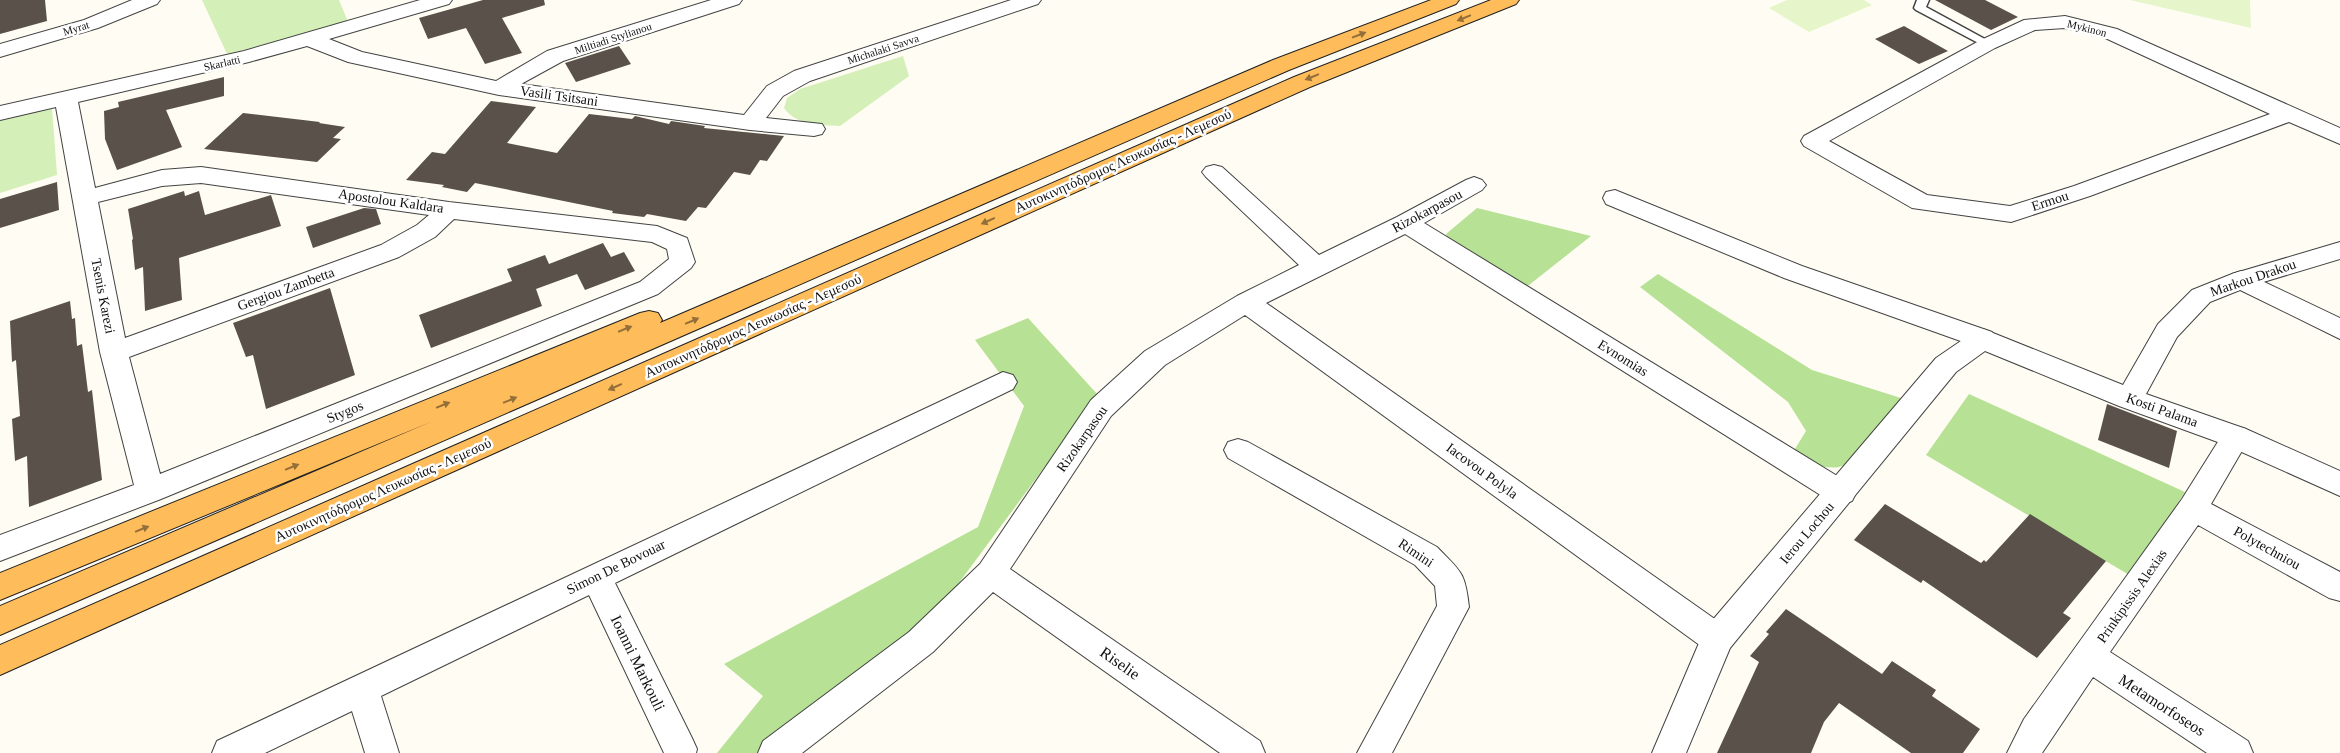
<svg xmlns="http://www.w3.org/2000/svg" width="2340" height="753" font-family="'Times New Roman',serif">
<rect width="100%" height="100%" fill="#fffdf3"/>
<path fill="#d4efb7" d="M202,0H339L349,24L227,54Z
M903,56L909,76L840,126C820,125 797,126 784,108L787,98L800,89Z
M52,108L57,175L0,193V120Z"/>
<path fill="#b7e195" d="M1477,208L1591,236L1524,289L1450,243L1446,234Z
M1658,274L1812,370L1901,398C1887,417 1862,461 1839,467C1827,470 1802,461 1790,457L1806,431L1788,402L1640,287Z
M1028,318L1098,395L927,626L759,753H717L763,696L724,664L978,527L1024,406L975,340Z
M1969,394L2185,492L2131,576L1926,455Z"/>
<path fill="#e6f5ca" d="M1787,0H1864L1872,5L1809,32L1769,8Z
M2130,0H2250L2251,28Z"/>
<path fill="#5a514b" d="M0,0H45L47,21L0,34Z
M483,0H544L545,5L502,18L522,53L485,64L466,28L428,39L419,18Z
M1935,0H1985L2018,17L1991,30Z
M1904,26L1948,51L1919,64L1875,39Z
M619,46L631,64L576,82L565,63Z
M224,77V96L166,110L182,147L117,170L105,139L104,111L119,107L118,102Z
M491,101L536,107L507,143L557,153L589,114L632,119L635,116L669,124L671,121L705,126L704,128L784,136L767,161L760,160L750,175L734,172L706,208L698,207L686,221L647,214L644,217L612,213L613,211L475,183L467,192L442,187L444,185L406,180L432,152L445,154Z
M243,113L320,122L319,123L345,127L333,138L341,139L317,162L204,149Z
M57,182L59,210L0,228V199Z
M184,191L185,196L199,191L205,215L271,195L281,226L179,258L182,300L145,311L143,267L135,270L132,240L133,239L128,209Z
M364,208L376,209L381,224L313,248L306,227Z
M603,243L611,257L624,252L635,271L585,290L577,274L536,289L542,306L431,348L419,315L512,281L507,269L545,255L549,264Z
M330,288L355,375L266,409L253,355L246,357L233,323Z
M70,301L72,319L75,318L77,346L82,344L88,392L92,390L102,480L29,507L27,456L15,461L12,419L20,416L16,360L12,362L10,321Z
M2107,404L2177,431L2169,468L2098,440Z
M1885,504L1981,563L1984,560L1986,562L2030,514L2106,561L2063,613L2071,618L2037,658L1923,580L1921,583L1854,540Z
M1786,609L1882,674L1892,661L1936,690L1932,696L1980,729L1963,753H1911L1839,703L1824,722L1811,753H1717L1759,662L1750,656L1769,634L1766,632Z"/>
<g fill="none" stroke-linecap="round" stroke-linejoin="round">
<g stroke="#434343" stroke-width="3">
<path id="service" d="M1917,0H1929L1926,7L1994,44L1992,46H1984L1916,10L1914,8Z"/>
</g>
<g stroke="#434343" stroke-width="2">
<path id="minor" d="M132,0H160L157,4L98,28L0,57V44L84,20Z
M420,0H452L449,4L329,39L362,52L496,81L547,51L711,0H742L739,4L563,61L521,84L744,115L767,86L794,71L1011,0H1041L1038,4L810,81L783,96L766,118L822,124L825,129L822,134L814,136L750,130L499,95L348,62L307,46L249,62L78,102L95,188L162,170L201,167L449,202L657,226L687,238L695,262L691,268L658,294L161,499L0,561V535L134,485L100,352L56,107L0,120V106L244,51ZM201,183L429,215L417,225L381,245L125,338L98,202L162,186ZM454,219L652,242L667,249L669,259L640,282L160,474L129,357L399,257L435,237Z
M2065,16L2117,29L2340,128V144L2289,122L2090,196L2011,222L1912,208L1804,146L1801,141L1804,136L1981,40L2024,20ZM2065,28L2103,37L2270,114L2074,186L2010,206L1927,195L1829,141L1995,48L2035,30Z
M1214,165L1222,167L1319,255L1397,217L1466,180L1474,177L1482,180L1486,185L1482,190L1424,223L1852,485L1856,493L1852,501L1841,505L1830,501L1405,234L1266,303L1729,629L1733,639L1729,649L1717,653L1705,649L1245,315L1165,365L1111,416L1010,569L1260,741L1265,753H1220L993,592L933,652L802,753H758L763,741L909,632L980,564L1091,400L1145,351L1237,296L1299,265L1206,177L1202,172L1206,167Z
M1615,190L1802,266L1992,332L1996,339L1992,346L1983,349L1784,278L1606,204L1603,198L1606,192Z
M2241,271L2340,318V339L2232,286L2228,280L2232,274Z
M1003,372L1013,375L1017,382L1013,389L615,583L692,738L697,749L696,753H664L589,595L381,696L399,753H365L352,711L265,753H212L217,741Z
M2236,426L2246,429L2250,437L2211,504L2340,572V601L2329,598L2198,525L2110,652L2248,741L2253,753H2207L2093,677L2042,753H2007L2024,719L2182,499L2226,429Z
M1238,439L1248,442L1437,547C1461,572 1465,571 1469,607L1392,753H1357L1437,606L1435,586L1415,565L1228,458L1224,450L1228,442Z"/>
</g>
<g stroke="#434343" stroke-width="2">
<path id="tertiary" d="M2340,242V259L2250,286L2210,302L2177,337L2146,394L2246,429L2340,471V496L2226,445L2119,406L1985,351L1956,372L1730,648L1686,753H1652L1705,629L1936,358L1974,332L1983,329L2123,385L2158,324L2192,290L2232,274Z"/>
</g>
<g stroke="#212121" stroke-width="2">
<path id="trunk" d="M1431,0H1459L1456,4L1289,70L0,635V606L433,421L0,600V573L640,313L649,311L658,313L662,320L660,323L1273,60Z
M1491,0H1519L1516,4L1310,87L0,675V645L1294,77Z"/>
</g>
<use href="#service" fill="#fff" fill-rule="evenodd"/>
<use href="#minor" fill="#fff" fill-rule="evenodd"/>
<use href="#tertiary" fill="#fff" fill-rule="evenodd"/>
<use href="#trunk" fill="#ffbc5a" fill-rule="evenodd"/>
</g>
<defs><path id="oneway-solid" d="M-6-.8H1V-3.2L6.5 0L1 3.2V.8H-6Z" transform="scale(1.25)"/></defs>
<g fill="#936f39">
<use href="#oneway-solid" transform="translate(1464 18) rotate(158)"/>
<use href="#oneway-solid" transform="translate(1359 35) rotate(-21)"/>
<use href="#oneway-solid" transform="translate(1312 77) rotate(158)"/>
<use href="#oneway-solid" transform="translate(988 221) rotate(156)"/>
<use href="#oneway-solid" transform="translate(692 321) rotate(-23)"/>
<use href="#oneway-solid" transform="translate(625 329) rotate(-22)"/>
<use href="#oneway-solid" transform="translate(615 387) rotate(156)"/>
<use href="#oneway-solid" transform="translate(510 400) rotate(-23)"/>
<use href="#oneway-solid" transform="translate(443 405) rotate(-22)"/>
<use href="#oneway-solid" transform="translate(292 467) rotate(-22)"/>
<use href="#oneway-solid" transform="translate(142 529) rotate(-22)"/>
</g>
<g text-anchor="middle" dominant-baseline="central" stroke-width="5" stroke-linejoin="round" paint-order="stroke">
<g font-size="11" fill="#101010" stroke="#fff">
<text transform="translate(76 28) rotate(-17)">Myrat</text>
<text transform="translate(2087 28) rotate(14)">Mykinon</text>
<text transform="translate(613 38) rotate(-18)">Miltiadi Stylianou</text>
<text transform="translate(883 49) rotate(-18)">Michalaki Savva</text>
<text transform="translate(222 63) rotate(-13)">Skarlatti</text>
</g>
<g font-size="14" fill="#101010" stroke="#fff">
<text transform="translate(559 96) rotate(8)">Vasili Tsitsani</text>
<text transform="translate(1123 161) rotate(-24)">Αυτοκινητόδρομος Λευκωσίας - Λεμεσού</text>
<text transform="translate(391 201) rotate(8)">Apostolou Kaldara</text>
<text transform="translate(2050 201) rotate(-18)">Ermou</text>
<text transform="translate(1427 211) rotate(-28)">Rizokarpasou</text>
<text transform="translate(2253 278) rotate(-19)">Markou Drakou</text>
<text transform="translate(286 289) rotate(-20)">Gergiou Zambetta</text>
<text transform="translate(103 296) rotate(79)">Tsenis Karezi</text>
<text transform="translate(753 326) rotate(-24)">Αυτοκινητόδρομος Λευκωσίας - Λεμεσού</text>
<text transform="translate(1623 358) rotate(32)">Evnomias</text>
<text transform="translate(2162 410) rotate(20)">Kosti Palama</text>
<text transform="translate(345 412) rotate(-22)">Stygos</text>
<text transform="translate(1082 439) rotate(-55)">Rizokarpasou</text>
<text transform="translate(1482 471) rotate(36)">Iacovou Polyla</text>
<text transform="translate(383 490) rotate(-24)">Αυτοκινητόδρομος Λευκωσίας - Λεμεσού</text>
<text transform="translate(1807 533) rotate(-50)">Ierou Lochou</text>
<text transform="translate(2267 548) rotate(29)">Polytechniou</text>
<text transform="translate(1416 553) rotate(34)">Rimini</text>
<text transform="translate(616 567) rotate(-26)">Simon De Bovouar</text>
<text transform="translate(2132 596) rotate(-55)">Prinkipissis Alexias</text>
</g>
<g font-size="16" fill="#101010" stroke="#fff">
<text transform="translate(638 663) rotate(64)">Ioanni Markouli</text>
<text transform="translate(1120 663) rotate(35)">Riselie</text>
<text transform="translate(2162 705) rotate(33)">Metamorfoseos</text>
</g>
</g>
</svg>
